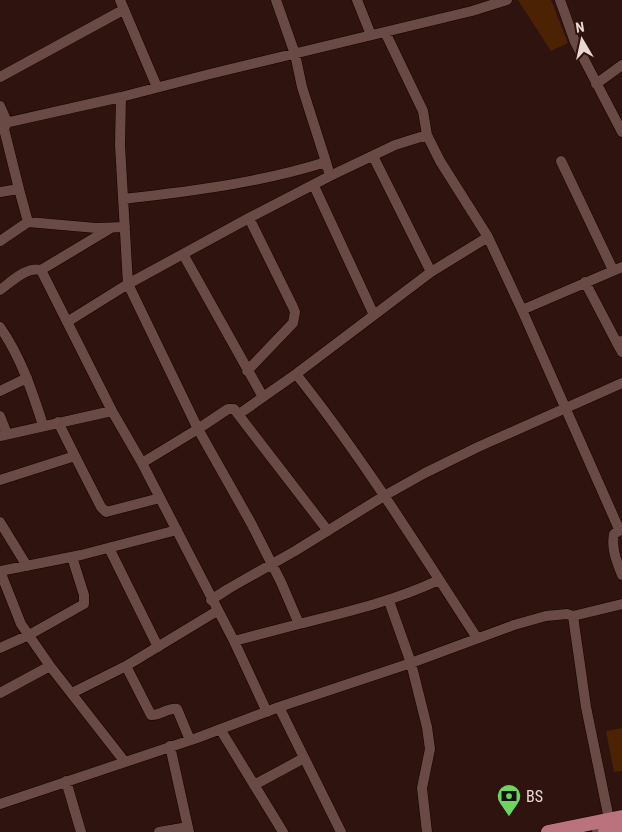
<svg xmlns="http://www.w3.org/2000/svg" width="622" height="832" font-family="'Roboto Condensed',sans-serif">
<rect width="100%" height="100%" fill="#2f130f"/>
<path fill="#4b2204" d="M518,0H551L568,43L551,51Z
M622,728V771L614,772L606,731Z"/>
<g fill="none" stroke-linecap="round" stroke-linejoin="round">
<g stroke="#150101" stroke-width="11">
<path id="minor" d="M120,0L157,87
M276,0L295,54L302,87L326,162
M357,0L371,35
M560,0L575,42L622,132
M385,32L423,111L427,135
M0,77L123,10
M596,84L622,65
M121,97L120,145L128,284L198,429L251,523L281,582L299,624L234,641
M0,106L7,122L4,129L19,189
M0,124L121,97L210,74L472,11L507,0
M373,156L431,272
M561,161L613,270
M314,186L374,315
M0,192L19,189L28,222
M123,199C193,191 259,183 326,162L330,176L395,145L427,135L440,161L488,237
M0,241L28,222L96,228L125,227
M183,254L263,397
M41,270L112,411L142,463L234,641L267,712
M585,282L617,343
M0,290C11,282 27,266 41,270L111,228
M522,310L622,267
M67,322L128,284L249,218L330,176
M0,327C21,357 32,391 43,425
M622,341L617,343L622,352
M247,371L293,323L295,312L293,307L249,218
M296,374C363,458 419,549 477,638
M0,391L27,378
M239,414L296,374L431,272L488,237L522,310L619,529
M0,416L7,434
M0,436L112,411
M75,456L101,507L106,512L160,498
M142,463L198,429L228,409H234L328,531
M0,480L75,456L58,422
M0,522L27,566
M622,529L614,534C611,549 617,562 622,575
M109,548L158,647
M0,571L81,555L177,530
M0,571L21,624L50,666
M211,600L228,589L295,551L384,496L425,473L478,447L622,383
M389,601L411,663L427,727L430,749L422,788L427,832
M573,616L586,707L609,819L597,832
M299,624C347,612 394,601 439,580
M0,648L29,635L84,604V595L72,557
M126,666L151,715C160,716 168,707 177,709L190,740
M0,693L50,666L125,762
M72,693L126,666L217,611
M279,707L341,832
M220,729L283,832
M170,746L189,832
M66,781L81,832
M254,785L304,758
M0,804L197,738L279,707L411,663L514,625L546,616L567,614L573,616L622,604
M159,832L188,827"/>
</g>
<g stroke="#150101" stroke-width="15">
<path id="primary" d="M548,832L622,817
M605,832L622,828"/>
</g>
<use href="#minor" stroke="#6a4a44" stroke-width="10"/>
<use href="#primary" stroke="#ba727c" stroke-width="14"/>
</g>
<defs>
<g id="bank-pin" transform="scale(1.25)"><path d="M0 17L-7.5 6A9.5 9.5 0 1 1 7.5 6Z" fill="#6ed361" stroke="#2f130f"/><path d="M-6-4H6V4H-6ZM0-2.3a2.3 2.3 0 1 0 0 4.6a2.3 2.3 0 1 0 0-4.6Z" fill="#111"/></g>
</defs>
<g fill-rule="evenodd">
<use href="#bank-pin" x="509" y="796"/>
</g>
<g text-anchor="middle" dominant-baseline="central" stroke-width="4.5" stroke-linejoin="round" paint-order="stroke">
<g font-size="16" fill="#ebd7d4" stroke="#2f130f" text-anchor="start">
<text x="526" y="796">BS</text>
</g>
</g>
<g transform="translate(582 40) rotate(351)" stroke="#2f130f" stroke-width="4" paint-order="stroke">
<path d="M0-4L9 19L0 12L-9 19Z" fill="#ebd7d4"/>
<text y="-8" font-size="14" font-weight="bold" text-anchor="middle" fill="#ebd7d4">N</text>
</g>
</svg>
